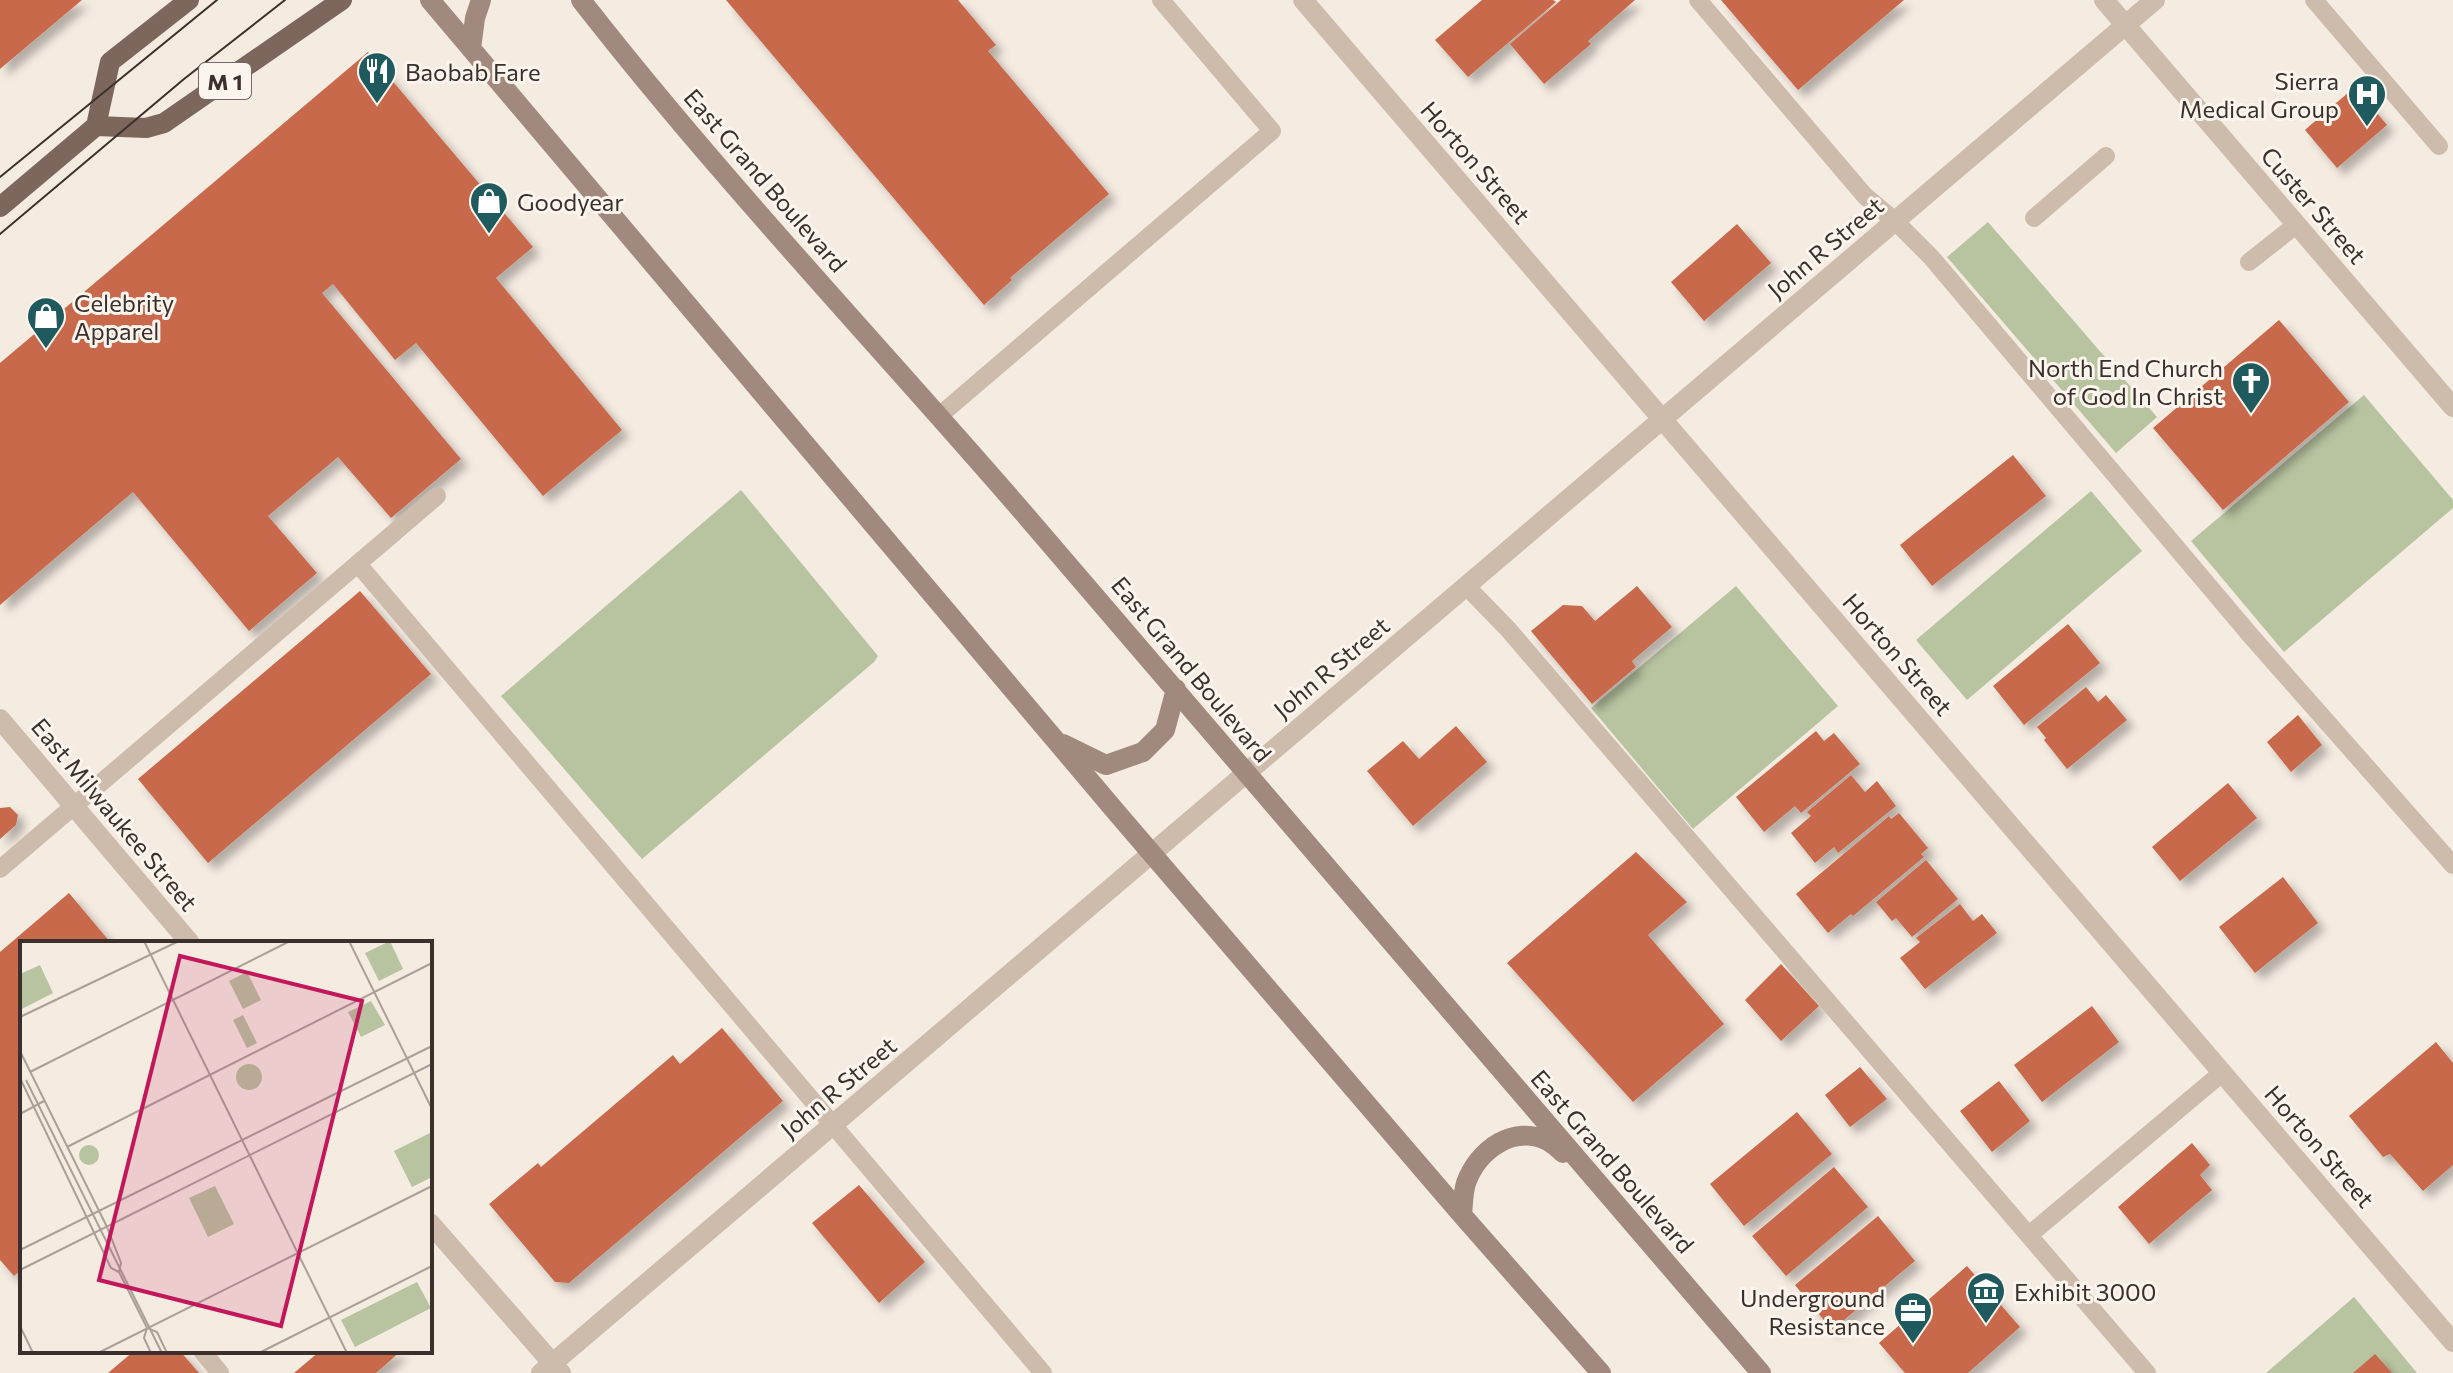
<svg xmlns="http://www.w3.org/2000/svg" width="2453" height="1373" font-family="Commissioner,sans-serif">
<defs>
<filter id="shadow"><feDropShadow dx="7" dy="7" stdDeviation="4" flood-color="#0004"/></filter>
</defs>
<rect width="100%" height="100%" fill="#f4ebe1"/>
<path fill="#b8c4a0" d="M1988,222L2157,417L2116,453L1947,257Z
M2364,395L2453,500V508L2284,652L2191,541Z
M741,490L878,656L874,662L642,859L501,696Z
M2091,491L2142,551L1967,700L1916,640Z
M1736,586L1838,706L1693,829L1591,708Z
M2354,1297L2417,1373H2266Z"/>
<path fill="#c8694b" filter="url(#shadow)" d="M0,0H82L0,69Z
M726,0H958L996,45L988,51L1109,194L1010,278L1012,280L984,305Z
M1482,0H1553L1556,2L1468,77L1435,40Z
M1561,0H1635L1588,41L1591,44L1544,84L1510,44Z
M1721,0H1904L1798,90Z
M368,52L533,247L496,278L622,430L543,496L416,343L395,360L333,284L322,293L461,459L391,518L338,457L268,516L317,573L249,631L133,492L0,605V363Z
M2355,87L2387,125L2337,168L2305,130L2322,115L2323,111L2329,104H2335Z
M1737,224L1771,263L1704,321L1671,282Z
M2279,320L2349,402L2223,510L2153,428Z
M2013,455L2046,496L1932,586L1900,545Z
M1637,586L1672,627L1632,661L1636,667L1592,704L1531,631L1563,605L1582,606L1595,621Z
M360,591L431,674L208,863L138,779Z
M2068,624L2100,663L2024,725L1993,686Z
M2086,687L2098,702L2106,695L2127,720L2067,769L2044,740L2046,738L2037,727Z
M2298,715L2322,745L2291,772L2267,742Z
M1456,726L1487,762L1413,826L1367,771L1403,741L1419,759Z
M1816,731L1824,741L1834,733L1860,764L1801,813L1795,806L1764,832L1736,797Z
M1851,775L1865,792L1877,781L1896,806L1838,853L1834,847L1815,863L1791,833L1811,816L1807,812Z
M2228,783L2257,818L2180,881L2152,847Z
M10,807L18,815L16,825L0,839V808Z
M1899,813L1928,848L1921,854L1924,857L1853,916L1851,914L1828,933L1796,894L1889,816L1891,819Z
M1636,852L1687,902L1648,935L1724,1024L1633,1102L1507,963Z
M1926,860L1958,899L1912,937L1896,918L1892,921L1876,902Z
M2283,877L2318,923L2255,973L2219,927Z
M69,893L111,943H22V1269L14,1276L0,1260V952Z
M1960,904L1973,921L1982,914L1997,933L1925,989L1900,958L1920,942L1916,938Z
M1781,964L1819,1006L1781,1041L1745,1000Z
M2092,1006L2119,1042L2042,1102L2014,1065Z
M722,1028L783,1101L569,1283L555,1282L489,1204L538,1163L541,1167L673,1055L680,1064Z
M2436,1042L2453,1063V1165L2423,1191L2390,1154L2383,1157L2349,1116Z
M1860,1067L1887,1099L1850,1127L1825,1095Z
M1999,1081L2030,1121L1992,1152L1960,1111Z
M1797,1112L1832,1154L1744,1226L1710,1184Z
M2192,1143L2210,1165L2200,1175L2212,1190L2149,1244L2118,1207Z
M1834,1167L1868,1207L1786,1276L1752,1236Z
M859,1185L925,1262L879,1303L812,1223Z
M1878,1216L1915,1261L1832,1330L1795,1285Z
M1967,1266L2020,1327L1968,1373H1905L1879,1343Z
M134,1351H180L199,1373H108Z
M320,1351H401L376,1373H294Z
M2375,1354L2392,1373H2353Z"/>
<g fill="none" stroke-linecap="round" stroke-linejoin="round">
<path stroke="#cdbbac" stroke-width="18" d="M1698,0L1865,196L1895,221L1931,257L2251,636L2453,865
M2314,0L2439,146
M2034,218L2106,156
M2249,262L2296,225
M939,416L1272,131L1161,0
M358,564L1043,1373
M1466,586L1507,628L2147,1373
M0,869L437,496
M2029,1235L2223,1072
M202,1351L220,1373"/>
<path stroke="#cdbbac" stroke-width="20" d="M1303,0L2453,1342
M2104,0L2453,407
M0,719L190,943
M430,1223L561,1373"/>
<path stroke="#cdbbac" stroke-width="20" d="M541,1373L2155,0"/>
<path stroke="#a18a7d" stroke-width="20" d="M430,0L1117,813L1462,1215L1601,1373
M581,0C719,177 874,340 1021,510C1269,797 1513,1086 1761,1373
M471,49L475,18L481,0
M1063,744L1106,765L1143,752L1165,730L1176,689
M1462,1215C1463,1205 1463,1193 1466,1183C1478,1150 1513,1124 1548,1141C1553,1144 1559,1149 1563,1153"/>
<path stroke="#7d675c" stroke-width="20" d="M96,126L146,128L164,123L342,0
M0,207L96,126L110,62L189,0"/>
<path stroke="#3b302b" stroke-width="2" d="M0,177L217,0
M0,234L184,79L285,0"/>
</g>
<defs>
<g id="restaurant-pin" transform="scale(2)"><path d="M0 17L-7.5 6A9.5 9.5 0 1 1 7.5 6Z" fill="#1f5a5e" stroke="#fbf5ee"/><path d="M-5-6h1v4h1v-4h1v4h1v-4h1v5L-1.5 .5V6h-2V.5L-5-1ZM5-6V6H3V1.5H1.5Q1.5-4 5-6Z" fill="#fff"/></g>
<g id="hospital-pin" transform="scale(2)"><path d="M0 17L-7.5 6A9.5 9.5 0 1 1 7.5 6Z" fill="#1f5a5e" stroke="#fbf5ee"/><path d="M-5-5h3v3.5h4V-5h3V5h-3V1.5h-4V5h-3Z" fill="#fff"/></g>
<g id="shop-pin" transform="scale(2)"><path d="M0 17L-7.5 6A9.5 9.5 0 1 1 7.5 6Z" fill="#1f5a5e" stroke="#fbf5ee"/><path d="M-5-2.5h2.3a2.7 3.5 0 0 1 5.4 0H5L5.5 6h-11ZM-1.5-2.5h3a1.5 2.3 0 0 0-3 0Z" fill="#fff"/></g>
<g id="church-pin" transform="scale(2)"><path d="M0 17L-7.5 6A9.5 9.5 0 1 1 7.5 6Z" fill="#1f5a5e" stroke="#fbf5ee"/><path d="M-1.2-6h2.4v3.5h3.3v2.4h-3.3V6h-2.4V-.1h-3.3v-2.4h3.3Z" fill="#fff"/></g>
<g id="museum-pin" transform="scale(2)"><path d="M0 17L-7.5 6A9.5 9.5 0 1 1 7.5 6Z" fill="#1f5a5e" stroke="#fbf5ee"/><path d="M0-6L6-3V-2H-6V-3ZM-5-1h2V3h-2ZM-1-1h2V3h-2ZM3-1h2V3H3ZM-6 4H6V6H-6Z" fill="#fff"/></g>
<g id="office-pin" transform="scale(2)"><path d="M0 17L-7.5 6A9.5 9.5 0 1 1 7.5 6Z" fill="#1f5a5e" stroke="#fbf5ee"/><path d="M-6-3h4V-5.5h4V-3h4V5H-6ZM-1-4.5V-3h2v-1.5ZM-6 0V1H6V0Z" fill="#fff"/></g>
</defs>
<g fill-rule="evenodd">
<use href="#restaurant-pin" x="377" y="71"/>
<use href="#hospital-pin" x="2367" y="94"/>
<use href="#shop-pin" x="489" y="201"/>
<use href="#shop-pin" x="46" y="316"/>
<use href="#church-pin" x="2251" y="381"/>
<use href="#museum-pin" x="1986" y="1291"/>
<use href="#office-pin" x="1913" y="1311"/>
</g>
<g text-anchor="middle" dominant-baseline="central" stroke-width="6" stroke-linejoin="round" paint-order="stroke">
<rect fill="#fbf5ee" stroke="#756b66" stroke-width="2" x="199" y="63" width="52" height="36" rx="6"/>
<g font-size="22" font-weight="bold" fill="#3b302b">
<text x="225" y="81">M 1</text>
</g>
<g font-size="24" fill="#3b302b" stroke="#fbf5ee" text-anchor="start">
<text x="405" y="71">Baobab Fare</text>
<text x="2339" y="80" text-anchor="end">Sierra<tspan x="2339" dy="28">Medical Group</tspan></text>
<text x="517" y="201">Goodyear</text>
<text x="74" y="302">Celebrity<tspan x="74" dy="28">Apparel</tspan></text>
<text x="2223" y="367" text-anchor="end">North End Church<tspan x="2223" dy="28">of God In Christ</tspan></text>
<text x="2014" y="1291">Exhibit 3000</text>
<text x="1885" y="1297" text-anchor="end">Underground<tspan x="1885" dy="28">Resistance</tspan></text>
</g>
<g font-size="24" fill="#3b302b" stroke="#fbf5ee">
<text transform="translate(1476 162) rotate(49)">Horton Street</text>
<text transform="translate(766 180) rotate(49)">East Grand Boulevard</text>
<text transform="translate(2314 205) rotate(49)">Custer Street</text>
<text transform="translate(1825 247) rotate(-40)">John R Street</text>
<text transform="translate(1898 654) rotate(49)">Horton Street</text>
<text transform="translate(1331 667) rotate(-40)">John R Street</text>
<text transform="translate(1192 669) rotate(50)">East Grand Boulevard</text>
<text transform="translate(115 814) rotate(50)">East Milwaukee Street</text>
<text transform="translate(838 1087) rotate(-40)">John R Street</text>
<text transform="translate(2320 1146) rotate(49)">Horton Street</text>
<text transform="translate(1613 1161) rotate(49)">East Grand Boulevard</text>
</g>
</g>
<g transform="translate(20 941)">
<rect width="412" height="412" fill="#f4ebe1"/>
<path d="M370,0L383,28L359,40L345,12ZM20,24L33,52L0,69V33ZM227,31L241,59L223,68L209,40ZM351,60L365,84L341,96L328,71ZM223,74L237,102L227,107L213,79ZM216 136a13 13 0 1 1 26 0a13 13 0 1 1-26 0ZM412,191V236L392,246L374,210ZM59 214a10 10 0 1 1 20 0a10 10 0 1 1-20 0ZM195,245L214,283L188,296L169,257ZM397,341L411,367L335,406L321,379Z" fill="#b8c4a0"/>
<path fill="none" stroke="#aaa098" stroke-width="2" d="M124,0L327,412M329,0L412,168M0,76L159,0M0,110L87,286L101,322L99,331M10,131L270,0M0,137L91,327L99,331L127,387L137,391L147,412M6,139L142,412M0,173L24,160M47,206L412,22M0,309L412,105M0,329L412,123M0,385L13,412M127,387L124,397L131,412M78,412L412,245M239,412L412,325"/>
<path fill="#c2185b" fill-opacity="0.15" stroke="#c2185b" stroke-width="4" d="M160,15L342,60L261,385L79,339Z"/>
<rect width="412" height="412" fill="none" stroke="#3b302b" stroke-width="4"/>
</g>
</svg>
